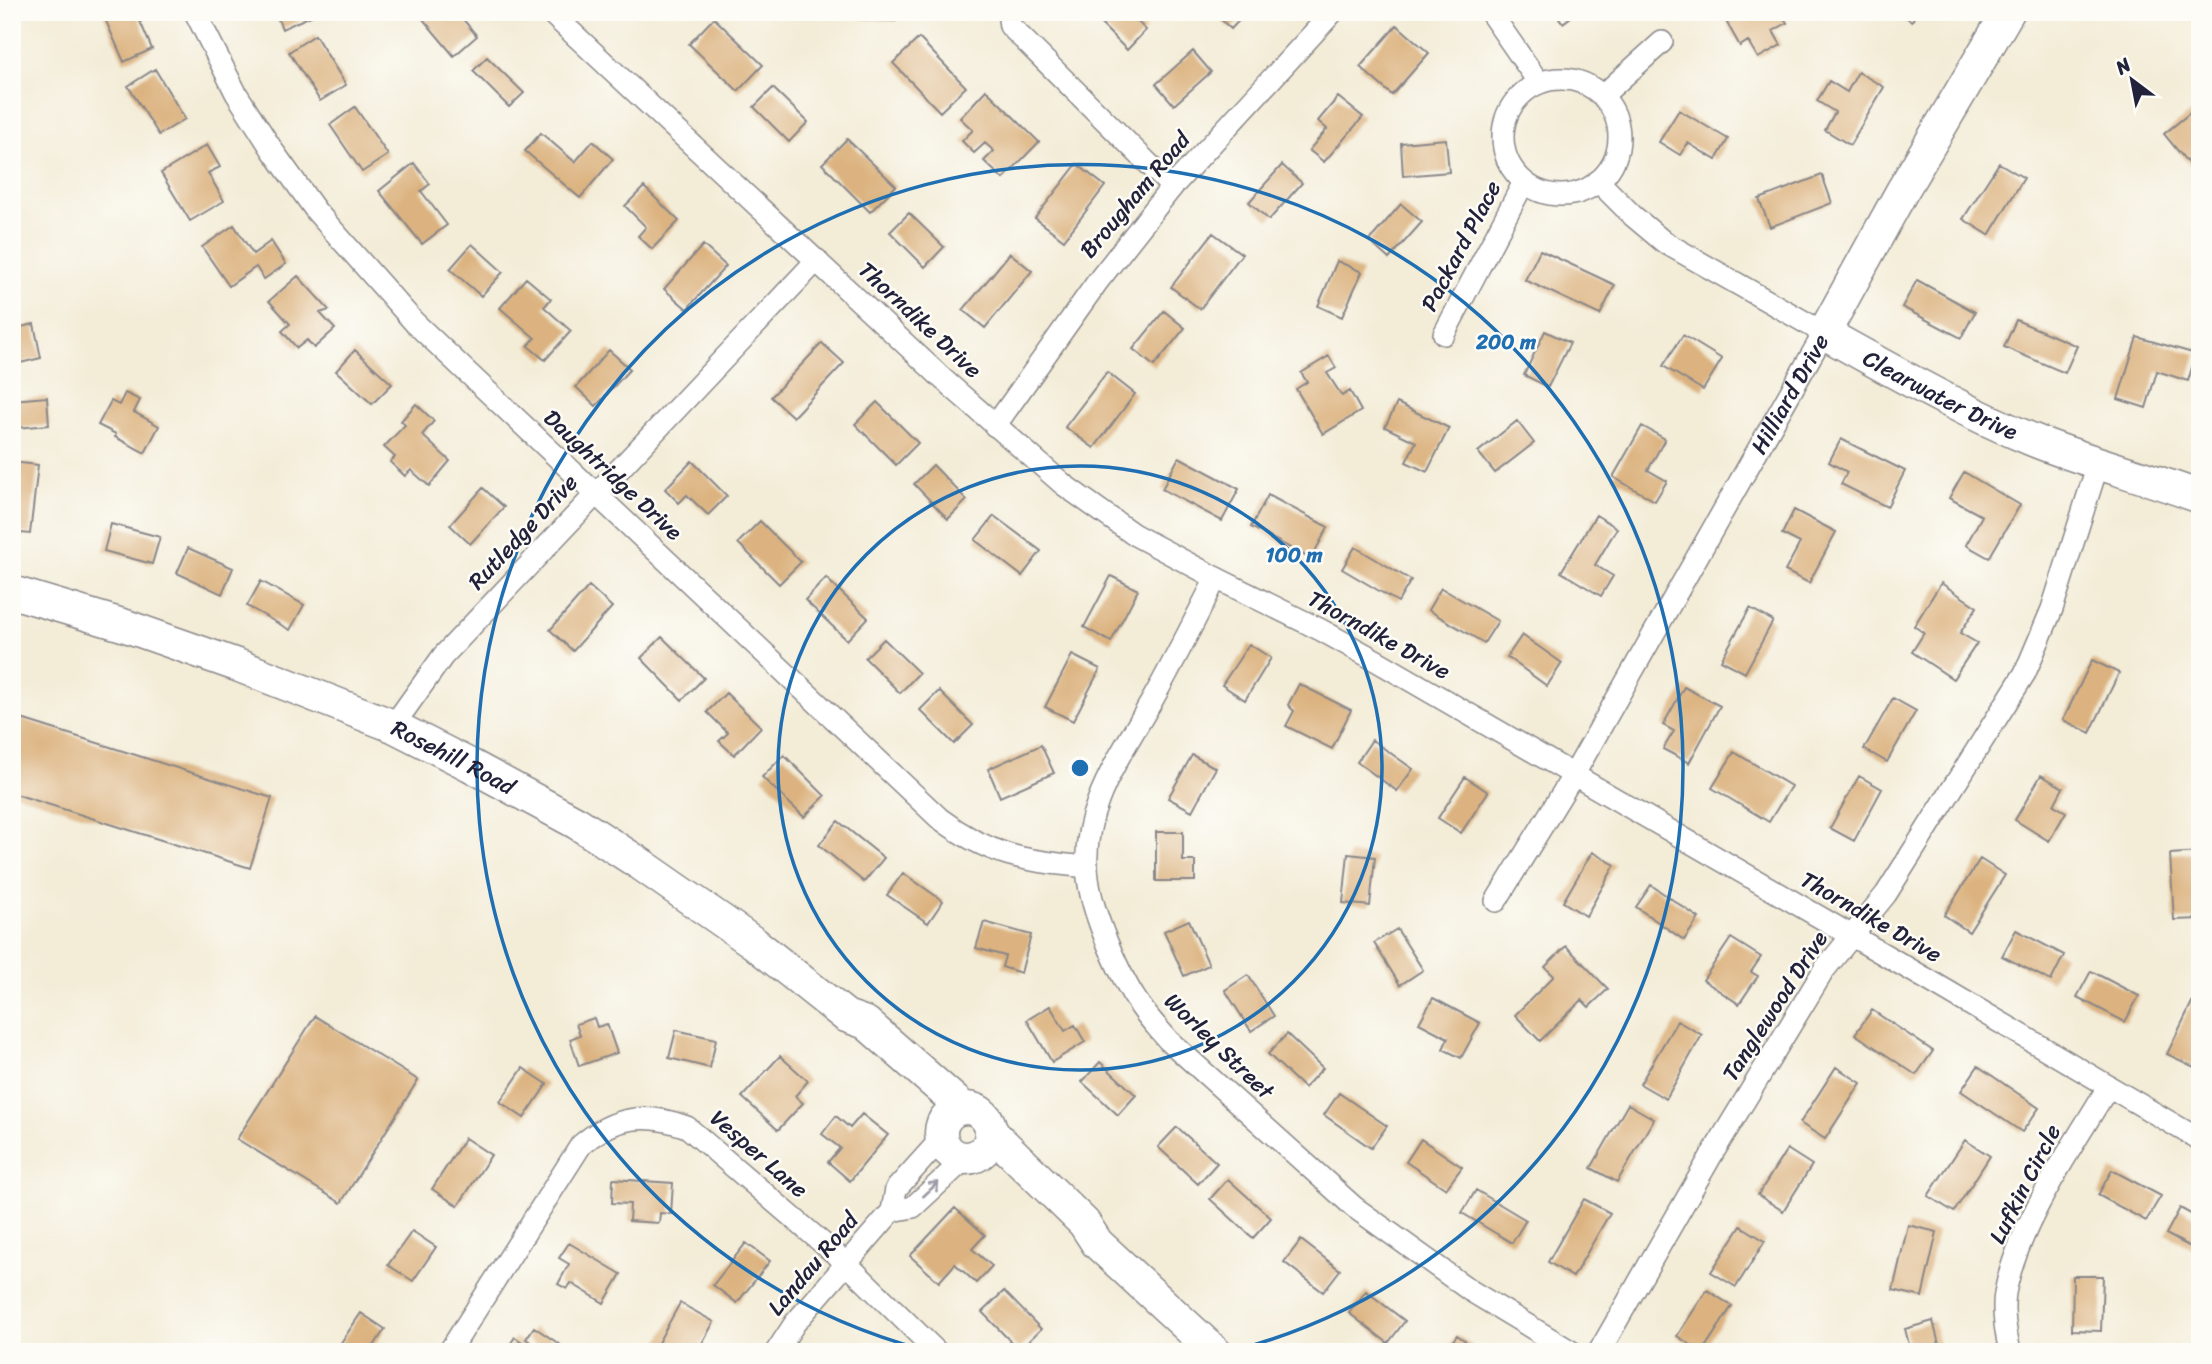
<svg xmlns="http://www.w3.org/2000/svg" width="2212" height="1364" font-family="Sriracha,sans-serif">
<rect width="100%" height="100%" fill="#fdfcf7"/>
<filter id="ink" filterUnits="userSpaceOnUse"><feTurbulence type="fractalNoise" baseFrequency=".0143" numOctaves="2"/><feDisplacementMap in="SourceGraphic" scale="14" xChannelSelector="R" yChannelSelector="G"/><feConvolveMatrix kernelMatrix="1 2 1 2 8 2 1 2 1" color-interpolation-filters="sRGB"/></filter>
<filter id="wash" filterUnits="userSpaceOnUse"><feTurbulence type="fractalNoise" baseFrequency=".00686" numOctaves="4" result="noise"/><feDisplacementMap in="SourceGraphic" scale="28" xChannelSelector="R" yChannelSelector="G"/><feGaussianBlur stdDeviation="1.57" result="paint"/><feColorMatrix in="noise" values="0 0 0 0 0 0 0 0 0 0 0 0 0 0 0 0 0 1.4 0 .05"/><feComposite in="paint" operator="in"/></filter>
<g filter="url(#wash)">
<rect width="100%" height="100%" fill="#f3ecd7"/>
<g id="blocks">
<path fill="#dcb380" d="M102,12H136L152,49L124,62Z
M275,12H311L313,15L282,29Z
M417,12H457L477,36L454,56Z
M861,12H897L896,21L860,19Z
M1094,12H1128L1146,30L1127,50L1092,15Z
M1213,12H1247L1231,29Z
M1554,12H1577L1563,23Z
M1745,12H1780L1787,23L1773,31L1781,45L1758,58L1748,41L1740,46L1727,23Z
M1897,12H1917L1912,21Z
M714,18L763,65L738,91L689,44Z
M1397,25L1429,53L1392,95L1360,67Z
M315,35L346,85L320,101L289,52Z
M919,38L966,87L940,112L893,63Z
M1193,51L1211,72L1174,105L1156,84Z
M487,57L524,93L509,107L473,71Z
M155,69L185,119L159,135L128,86Z
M1858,72L1884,87L1850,145L1825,130L1835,112L1817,101L1829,81L1847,92Z
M773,88L808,122L789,142L754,107Z
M986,90L1039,142L1003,179L984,161L994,151L985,143L974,153L962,141L973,130L960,118Z
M1338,97L1363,117L1324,162L1309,150L1327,129L1318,121Z
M355,107L388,155L362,172L330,125Z
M1679,110L1728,139L1716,160L1688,143L1680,155L1659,142Z
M2190,113L2200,125V178L2164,134Z
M541,133L575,162L593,141L613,159L580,198L525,151Z
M847,139L896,186L870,212L822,164Z
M1446,139L1449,172L1403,176L1401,143Z
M207,145L220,167L208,173L224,201L190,221L161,173Z
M414,163L430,184L421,191L447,225L422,244L379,191Z
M1999,163L2024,178L1989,235L1963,219Z
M1077,164L1105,186L1064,240L1035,218Z
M1282,165L1302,183L1269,220L1249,202Z
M1822,175L1832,203L1770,227L1759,199Z
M644,187L679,221L652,249L638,236L646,227L625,206Z
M1401,204L1422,222L1389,259L1369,241Z
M909,213L944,247L925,267L890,232Z
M234,225L253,254L271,241L286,264L264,279L256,267L229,286L202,247Z
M1213,233L1242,254L1200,309L1171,287Z
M472,244L503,272L481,296L450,269Z
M703,245L726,266L687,309L664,289Z
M1540,250L1615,285L1600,315L1525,280Z
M1010,253L1032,271L985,328L963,310Z
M1337,261L1362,272L1342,317L1318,306Z
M298,276L329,310L320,313L335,329L314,348L307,340L297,348L282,331L290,324L269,301Z
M526,278L551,299L544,307L571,331L545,360L528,346L535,338L500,308Z
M1917,280L1975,312L1961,338L1902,307Z
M1164,311L1185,328L1154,366L1133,349Z
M2016,320L2077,346L2065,373L2004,347Z
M34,324L41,358L12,365V329Z
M1545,331L1570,343L1548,387L1524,375Z
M1683,335L1722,359L1703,390L1663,366Z
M2137,337L2196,354L2188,381L2157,371L2146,408L2118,399Z
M822,343L844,363L793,417L771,397Z
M355,350L392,384L372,404L336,371Z
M609,350L630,369L596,406L576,387Z
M1329,356L1336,368L1327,373L1342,396L1350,391L1361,411L1323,434L1296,389L1307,382L1301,373Z
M1107,372L1135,394L1094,448L1065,427Z
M125,393L140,400L134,412L159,426L145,453L115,437L116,434L98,425L111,401L119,405Z
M47,397L49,425L17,428L16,413H12V400Z
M877,402L918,443L896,465L855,424Z
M1397,403L1449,428L1427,472L1406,462L1416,442L1385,427Z
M416,404L434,421L422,435L450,461L429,486L411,470L405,476L390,462L395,457L384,447L405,425L401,421Z
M1517,421L1534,443L1495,473L1478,452Z
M1642,426L1665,439L1648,470L1667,481L1655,501L1613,477Z
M1841,439L1905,471L1887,507L1841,484L1847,472L1829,462Z
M1179,457L1239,489L1222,521L1162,489Z
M692,461L727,496L708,515L687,495L679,503L665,489Z
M12,462L38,465L30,534L12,532Z
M933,465L967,500L948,519L914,484Z
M1964,472L2020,505L1989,558L1966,545L1982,516L1949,498Z
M483,488L504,507L470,544L450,525Z
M1268,495L1328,527L1311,559L1251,527Z
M1794,510L1836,532L1809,583L1785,571L1800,543L1782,534Z
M1596,515L1617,528L1595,565L1613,576L1601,596L1561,572Z
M994,516L1041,551L1022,576L975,540Z
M760,521L801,562L779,584L738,543Z
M111,524L160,537L152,564L104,551Z
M1355,547L1411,580L1398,602L1342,569Z
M188,548L233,568L222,594L177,573Z
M1111,576L1138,590L1111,642L1084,627Z
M826,578L868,618L847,640L805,600Z
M261,581L304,605L290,630L247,606Z
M1941,583L1977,607L1960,633L1977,643L1953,679L1912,652L1924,633L1914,626Z
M589,586L612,607L573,651L550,630Z
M1441,588L1498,621L1484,643L1428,610Z
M1750,608L1773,621L1745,673L1721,660Z
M1522,635L1562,663L1547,686L1507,657Z
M662,637L704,678L682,700L641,658Z
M884,639L919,673L900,693L865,658Z
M1249,644L1271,658L1245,700L1222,685Z
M1072,655L1100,669L1073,721L1045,707Z
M2092,660L2119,673L2090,733L2063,720Z
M1299,684L1351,710L1332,749L1286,726L1294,711L1288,705Z
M1684,687L1720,706L1689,763L1663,749L1674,731L1663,725Z
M939,691L973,725L954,744L920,710Z
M726,693L761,727L734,755L719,741L728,733L707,712Z
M1893,698L1916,711L1887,762L1864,749Z
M12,716L272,798L250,868L12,793Z
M1372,740L1413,769L1397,791L1357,762Z
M1041,745L1054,773L1000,797L988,769Z
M1734,752L1791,786L1769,822L1712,788Z
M784,755L825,796L804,817L762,777Z
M1192,755L1216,768L1192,811L1168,798Z
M2041,775L2063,788L2054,805L2066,812L2049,841L2015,820Z
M1859,776L1882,789L1854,841L1830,828Z
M1465,777L1488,792L1461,833L1438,818Z
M838,821L884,858L864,882L819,845Z
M1156,832H1183V861H1195V881H1156Z
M1592,852L1615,865L1586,916L1563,902Z
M2200,852V919L2174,920L2170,854Z
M1348,854L1375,857L1370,906L1343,903Z
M1980,859L2005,875L1969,932L1944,915Z
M903,873L943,901L928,923L887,895Z
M1651,885L1699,918L1684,940L1636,907Z
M1189,920L1209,965L1184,976L1164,931Z
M984,922L1031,935L1021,973L1002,967L1005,956L976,948Z
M1397,929L1423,970L1400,985L1374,943Z
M2016,930L2064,955L2051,981L2002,956Z
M1731,938L1761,957L1751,972L1758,976L1739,1004L1703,980Z
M1566,946L1608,989L1589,1007L1582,1000L1540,1041L1515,1015L1554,976L1545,967Z
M2091,971L2139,996L2125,1022L2077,997Z
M1248,975L1274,1016L1251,1031L1225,990Z
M2196,994L2200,995V1054L2194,1067L2167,1054Z
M1433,998L1480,1023L1461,1058L1443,1049L1448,1038L1419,1023Z
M1050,1006L1065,1031L1075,1025L1085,1042L1052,1062L1027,1020Z
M1872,1010L1933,1051L1916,1075L1855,1034Z
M315,1016L418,1080L341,1203L237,1139Z
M594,1018L597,1027L607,1024L617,1053L579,1066L570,1039L580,1035L576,1024Z
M1677,1021L1702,1035L1666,1099L1640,1084Z
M676,1030L716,1039L710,1068L669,1058Z
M1287,1034L1323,1068L1304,1088L1268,1054Z
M780,1056L808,1081L795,1096L803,1103L778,1130L742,1097Z
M1100,1062L1136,1095L1118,1115L1082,1082Z
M1978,1066L2039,1108L2022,1132L1961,1091Z
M1836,1067L1861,1083L1825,1139L1800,1123Z
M523,1068L547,1084L524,1118L500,1102Z
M1339,1093L1387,1126L1371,1148L1324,1115Z
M1628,1104L1654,1119L1617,1182L1591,1168Z
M862,1114L888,1135L850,1181L828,1162L840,1148L822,1134L836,1116L850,1128Z
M1177,1127L1217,1163L1198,1184L1158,1147Z
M465,1138L491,1155L458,1206L432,1189Z
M1421,1139L1462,1167L1446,1189L1406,1162Z
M1965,1140L1990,1156L1954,1212L1928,1196Z
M1787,1149L1812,1165L1783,1211L1758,1195Z
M2112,1170L2161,1196L2146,1221L2098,1195Z
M613,1179L673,1183L671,1214L660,1213L659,1223L629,1221L630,1204L612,1203Z
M1228,1179L1271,1218L1253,1238L1210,1199Z
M1476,1190L1526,1220L1512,1243L1462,1213Z
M1584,1199L1610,1213L1573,1277L1548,1262Z
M955,1208L985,1235L972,1249L992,1266L976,1283L955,1264L939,1282L910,1256Z
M2180,1208L2200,1219V1252L2166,1234Z
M1908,1225L1937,1232L1922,1297L1893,1290Z
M1741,1226L1765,1241L1736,1287L1711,1272Z
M412,1231L436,1247L413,1281L388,1265Z
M1301,1240L1340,1270L1323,1292L1284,1262Z
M569,1243L621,1274L604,1303L571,1283L567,1289L558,1284L569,1264L559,1258Z
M746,1243L770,1261L737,1303L713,1285Z
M2073,1276H2103L2101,1331L2072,1330Z
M1707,1290L1732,1306L1702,1352L1677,1336Z
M1004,1291L1041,1329L1019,1350L982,1312Z
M1366,1291L1405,1321L1388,1343L1349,1313Z
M680,1303L714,1322L697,1352H658L654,1350Z
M361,1313L385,1329L370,1352H345L338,1347Z
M1933,1321L1941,1352H1911L1905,1329Z
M534,1327L571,1352H505L515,1337L533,1350L536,1346L526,1339Z
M1457,1335L1480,1352H1445Z"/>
</g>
</g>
<g filter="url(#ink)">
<use href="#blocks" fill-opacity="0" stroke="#8a8789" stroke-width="2"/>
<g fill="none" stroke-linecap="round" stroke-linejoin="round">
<g stroke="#8a8789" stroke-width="24">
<g id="street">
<path d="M195,12L236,93L273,151L316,211L414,322L939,818C989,856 1025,861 1087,867"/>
<path d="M550,12L944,380L1064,485L1133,534L1216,578L1321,630L1377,661L1930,981L2200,1140"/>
<path d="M1008,12L1010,26L1172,187"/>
<path d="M1490,12L1539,83"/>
<circle cx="1561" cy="137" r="58"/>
<path d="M1602,96L1662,42"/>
<path d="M1444,334L1524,182"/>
<path d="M995,426L1098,281L1172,187L1333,12"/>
<path d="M1216,578C1196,618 1176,658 1154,697C1135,731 1112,764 1098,801C1076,858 1089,903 1113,956C1121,974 1129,991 1141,1007C1149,1019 1159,1029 1168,1040L1354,1207L1471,1291L1572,1352"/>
<path d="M393,726L443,656L817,260"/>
<path id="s1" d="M1496,901L1573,776L1824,333L1664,242L1633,216L1598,181"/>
<path d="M892,1211L913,1207L966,1158"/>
<path d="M449,1352L581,1145C614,1116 646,1112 687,1127L847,1264L937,1352"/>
<path d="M776,1352L795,1323L892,1211L896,1189L941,1139"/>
<path d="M1599,1352L1711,1156L1824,970L1886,894L2025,673L2052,609L2098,464"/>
<path d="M2010,1352C2006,1333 2002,1312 2005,1293C2018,1224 2072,1148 2108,1087"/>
</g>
</g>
<g stroke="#8a8789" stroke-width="35">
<g id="secondary">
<path id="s2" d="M2008,12L1901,193L1824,333C1893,371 1960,410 2033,440C2087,462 2145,476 2200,497"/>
<path id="s3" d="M12,592L126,626L237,665L393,726L470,765L577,823L642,865L754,943L846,1016L866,1023L963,1108"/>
<circle cx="966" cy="1133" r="25"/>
<path d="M991,1132L1084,1223L1097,1243L1215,1352"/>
</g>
</g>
<use href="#street" stroke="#fff" stroke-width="21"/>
<use href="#secondary" stroke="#fff" stroke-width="32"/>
</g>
<defs><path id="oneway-shaft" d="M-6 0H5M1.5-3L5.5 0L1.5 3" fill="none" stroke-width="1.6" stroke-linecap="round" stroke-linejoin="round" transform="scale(1.75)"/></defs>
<use stroke="#9c9ca7" href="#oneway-shaft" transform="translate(931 1189) rotate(-43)"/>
</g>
<g fill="none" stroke="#1f6fb2" stroke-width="3.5">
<circle cx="1080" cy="768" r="302"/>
<path d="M924 1350A603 603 0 1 1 1236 1350"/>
</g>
<g text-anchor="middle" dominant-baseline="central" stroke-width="5" stroke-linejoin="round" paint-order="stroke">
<g font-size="23" fill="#22223b" stroke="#fdfcf7">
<text transform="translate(1135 195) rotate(-50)">Brougham Road</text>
<text transform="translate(1461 246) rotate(-62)">Packard Place</text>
<text transform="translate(920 320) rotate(43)">Thorndike Drive</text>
<text stroke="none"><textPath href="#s1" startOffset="586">Hilliard Drive</textPath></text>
<text stroke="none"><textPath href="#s2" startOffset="502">Clearwater Drive</textPath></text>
<text transform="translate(613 475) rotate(43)">Daughtridge Drive</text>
<text transform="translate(523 532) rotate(-47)">Rutledge Drive</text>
<text transform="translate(1379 635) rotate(29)">Thorndike Drive</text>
<text stroke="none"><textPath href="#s3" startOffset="472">Rosehill Road</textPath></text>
<text transform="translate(1871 917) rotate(30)">Thorndike Drive</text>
<text transform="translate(1775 1006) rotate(-57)">Tanglewood Drive</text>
<text transform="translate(1219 1046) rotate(44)">Worley Street</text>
<text transform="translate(759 1154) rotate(41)">Vesper Lane</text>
<text transform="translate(2025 1184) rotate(-63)">Lufkin Circle</text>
<text transform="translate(813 1264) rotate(-50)">Landau Road</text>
</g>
</g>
<circle cx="1080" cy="768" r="10" fill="#1f6fb2" stroke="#fdfcf7" stroke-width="3.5"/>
<g font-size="21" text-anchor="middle" font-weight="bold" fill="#1f6fb2" stroke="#fdfcf7" stroke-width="5" stroke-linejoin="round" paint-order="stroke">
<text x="1506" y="349">200 m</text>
<text x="1294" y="562">100 m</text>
</g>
<rect width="2212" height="1364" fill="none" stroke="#fdfcf7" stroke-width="42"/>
<g transform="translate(2132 80) rotate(328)" stroke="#fdfcf7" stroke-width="5" paint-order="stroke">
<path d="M0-5L12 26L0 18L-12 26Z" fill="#22223b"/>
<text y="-10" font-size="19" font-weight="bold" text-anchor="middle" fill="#22223b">N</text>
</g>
</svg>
